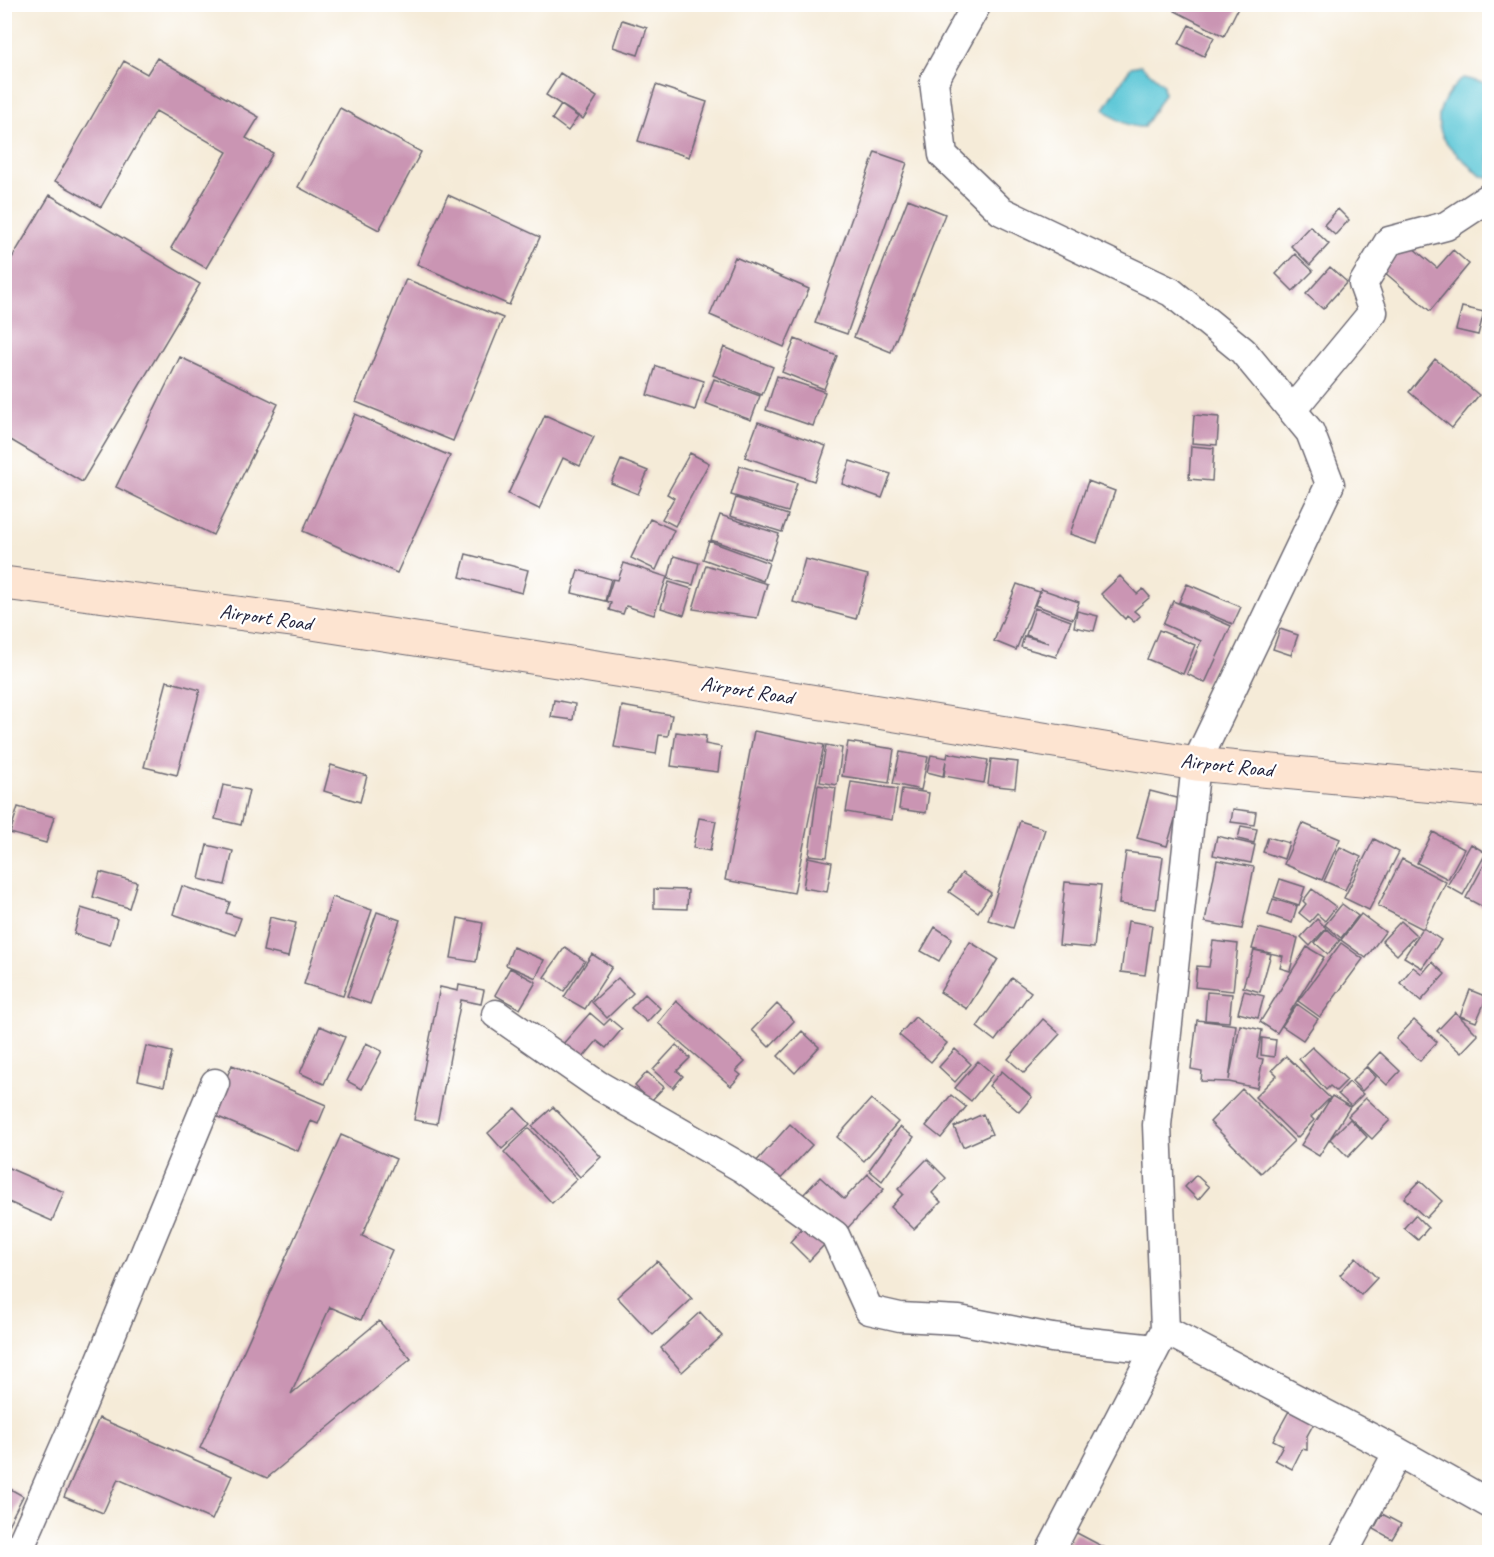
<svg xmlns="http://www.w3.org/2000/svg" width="1494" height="1557" font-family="Caveat,sans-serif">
<rect width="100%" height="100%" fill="#fff"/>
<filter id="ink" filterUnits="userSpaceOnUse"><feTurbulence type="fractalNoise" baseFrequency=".0167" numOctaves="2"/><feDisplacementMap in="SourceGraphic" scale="12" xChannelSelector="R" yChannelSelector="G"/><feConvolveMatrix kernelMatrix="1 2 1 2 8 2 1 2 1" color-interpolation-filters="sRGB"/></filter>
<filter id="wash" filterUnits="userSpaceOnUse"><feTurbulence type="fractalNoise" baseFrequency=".008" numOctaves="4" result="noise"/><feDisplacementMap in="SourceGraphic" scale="24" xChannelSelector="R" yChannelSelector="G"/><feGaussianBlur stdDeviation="1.35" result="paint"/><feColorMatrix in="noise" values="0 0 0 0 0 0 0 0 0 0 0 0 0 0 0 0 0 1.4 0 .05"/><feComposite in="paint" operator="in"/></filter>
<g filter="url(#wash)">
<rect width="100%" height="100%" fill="#f5ebd8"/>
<path fill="#5dc7d7" stroke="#407489" stroke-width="1.5" d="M1141,65L1163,84L1164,94L1144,127C1130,128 1114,119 1104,109L1131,67Z
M1463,78L1489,84V177L1481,176C1469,164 1449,150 1442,135C1432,114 1447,91 1463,78Z"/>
<g id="blocks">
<path fill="#ca95b3" d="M1178,4H1240L1224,36L1175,11Z
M622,20L647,28L638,55L613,47Z
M1189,25L1214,37L1204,56L1179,44Z
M157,58L259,117L246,138L273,153L206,268L171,248L227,152L156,111L101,207L55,181L124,61L147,74Z
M560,73L597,97L583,119L546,95Z
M656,85L707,102L689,157L638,141Z
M561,105L578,117L568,131L552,119Z
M340,108L421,152L379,230L298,187Z
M875,152L907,163L847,334L815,323Z
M50,195L200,284L82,482L4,436V271Z
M448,195L540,237L509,305L417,264Z
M908,199L945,214L891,352L854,337Z
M1338,209L1349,220L1335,235L1324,225Z
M1310,226L1329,244L1310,265L1291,246Z
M1407,243L1437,268L1453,250L1469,264L1430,311L1383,271Z
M1295,254L1313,271L1293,291L1276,274Z
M735,257L809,289L784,347L710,315Z
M1330,267L1347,282L1323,309L1306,294Z
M406,279L503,318L453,441L356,402Z
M1462,307L1484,312L1478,335L1456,330Z
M795,339L837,356L824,389L782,372Z
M724,347L773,367L762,395L713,375Z
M180,357L278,404L213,535L116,487Z
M1435,359L1479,395L1452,428L1409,392Z
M656,366L704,381L695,410L647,395Z
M777,376L825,392L813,426L766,410Z
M714,379L760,396L751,420L705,403Z
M355,414L450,456L397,573L303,531Z
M545,415L594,437L580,466L563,458L539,509L508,494Z
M1194,415L1219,417L1217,445L1192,443Z
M758,422L826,446L814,481L745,457Z
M1191,446L1214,448L1212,481L1189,479Z
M690,453L709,463L675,526L662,519L674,498L667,494Z
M621,460L648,471L638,494L611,483Z
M850,461L891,474L882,498L842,484Z
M740,466L797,483L788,512L731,495Z
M1088,481L1115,491L1097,543L1070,534Z
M736,498L788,515L782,532L730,516Z
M720,515L779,534L770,560L711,540Z
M650,519L674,530L656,570L631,558Z
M709,541L769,563L763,581L703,559Z
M466,554L528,570L522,593L460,577Z
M674,556L699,563L693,585L668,579Z
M805,559L868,575L856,619L793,602Z
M624,563L667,577L654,615L626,606L623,614L609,610L611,603L606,601L613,579L618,580Z
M706,565L767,584L757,618L693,609Z
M578,570L611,579L605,601L572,593Z
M1120,576L1137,594L1143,589L1150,597L1134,611L1140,616L1134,622L1127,616L1125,619L1101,594Z
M669,582L692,589L684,615L661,608Z
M1017,584L1039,592L1016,650L994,641Z
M1187,584L1241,607L1233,624L1179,602Z
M1041,589L1079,602L1073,619L1035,605Z
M1173,601L1231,626L1205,683L1187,674L1201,641L1163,624Z
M1035,608L1071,621L1056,657L1021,647L1024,636L1049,643L1026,635Z
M1077,611L1098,616L1094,631L1074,627Z
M1280,629L1298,635L1291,655L1273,649Z
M1159,630L1195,645L1183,674L1147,659Z
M167,681L200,690L177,775L144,767Z
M554,700L575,704L573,720L551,717Z
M622,706L672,715L668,736L659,735L656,754L614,747Z
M754,731L824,745L794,893L725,880Z
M676,732L706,736L705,744L721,747L718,772L671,766Z
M848,742L894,749L889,783L842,776Z
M826,745L842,748L837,785L820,782Z
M900,752L928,757L921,790L893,784Z
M948,753L988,760L984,783L944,776L946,761L943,776L927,772L931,755L947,758Z
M991,759L1018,762L1015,788L988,785Z
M331,765L367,776L360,802L324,791Z
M851,782L897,789L892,820L846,812Z
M223,785L249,790L241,825L215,819Z
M818,785L836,788L827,857L809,855Z
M902,789L929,793L926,813L899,809Z
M1150,791L1181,799L1167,846L1137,838Z
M18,807L54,817L46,843L10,833Z
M1233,809L1256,812L1254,825L1231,822Z
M699,818L716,821L710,851L693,848Z
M1020,821L1045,829L1013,928L988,920Z
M1302,823L1340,839L1322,880L1284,864Z
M1241,826L1257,829L1254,843L1238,839Z
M1433,832L1464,849L1448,879L1417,863Z
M1217,836L1255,845L1251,863L1213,855Z
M1268,837L1289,843L1284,859L1263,852Z
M1374,839L1399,852L1369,910L1344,898Z
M1471,844L1486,853L1463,895L1447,886Z
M207,845L233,851L225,885L199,879Z
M1340,847L1361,857L1345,890L1324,881Z
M1126,852L1163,857L1156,909L1119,904Z
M1490,854V895L1483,907L1466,898Z
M808,857L832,862L827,892L803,888Z
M1402,859L1446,882L1423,929L1378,906Z
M1217,860L1254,867L1242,929L1205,922Z
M100,872L137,882L129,908L93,897Z
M962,873L991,893L978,912L949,892Z
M1280,879L1305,887L1299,905L1274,897Z
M1065,882L1101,885L1094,948L1059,945Z
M182,886L230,902L226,913L241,918L235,935L173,914Z
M654,889L688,890L687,909L654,908Z
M1312,889L1336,907L1325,921L1317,914L1310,922L1299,913L1306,904L1303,901Z
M332,897L372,910L343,996L304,984Z
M1273,899L1297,906L1292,923L1268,915Z
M1342,904L1358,916L1341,938L1325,925Z
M81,908L117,919L110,945L74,934Z
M377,912L400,920L370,1004L347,996Z
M1361,914L1385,932L1366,958L1341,940Z
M270,917L296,923L288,957L263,951Z
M458,918L483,923L476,962L451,958Z
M1317,919L1326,928L1310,946L1301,937Z
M1128,921L1152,925L1145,975L1121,972Z
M1401,921L1416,935L1397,955L1382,941Z
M935,927L952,938L939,961L921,951Z
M1258,928L1298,938L1290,971L1280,968L1283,956L1252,949Z
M1423,928L1441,940L1422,968L1404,957Z
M1327,929L1340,940L1328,954L1315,943Z
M1213,941L1238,944L1233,991L1195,987L1197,966L1209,967Z
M970,942L998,959L967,1009L940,992Z
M1341,943L1363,959L1320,1017L1298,1001Z
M513,947L544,960L536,978L506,965Z
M565,947L585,961L564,991L544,977Z
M1307,947L1324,957L1277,1033L1260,1022Z
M1254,950L1271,954L1260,992L1243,987Z
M592,954L612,967L585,1009L564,997Z
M1432,962L1445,974L1421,1001L1400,983L1413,967L1422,974Z
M510,968L536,982L520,1009L495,995Z
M618,978L633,993L607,1018L592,1002Z
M1012,978L1031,992L995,1041L977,1027Z
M459,985L484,990L481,1004L461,1000L437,1124L414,1120L440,987L458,991Z
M1470,990L1487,997L1476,1022L1460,1016Z
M1244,991L1264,996L1258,1018L1238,1013Z
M1207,992L1232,994L1229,1022L1205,1020Z
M645,994L660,1008L647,1022L631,1008Z
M676,1001L745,1062L736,1071L741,1075L731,1086L658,1023Z
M777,1004L794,1021L769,1047L752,1030Z
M1297,1004L1318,1019L1303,1040L1282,1026Z
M1455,1012L1478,1035L1461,1053L1437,1031Z
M590,1013L604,1025L610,1019L622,1029L606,1048L597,1041L581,1060L562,1045Z
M915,1017L947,1043L931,1062L899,1035Z
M1043,1019L1060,1034L1024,1073L1008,1059Z
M1197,1020L1236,1025L1229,1080L1240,1025L1262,1030L1257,1058L1263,1059L1257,1088L1229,1082L1201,1081L1202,1071L1191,1069Z
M1414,1020L1437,1042L1420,1061L1396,1039Z
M320,1026L345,1037L324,1084L300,1073Z
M802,1031L819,1047L795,1073L778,1056Z
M1262,1038L1276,1040L1274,1057L1261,1055Z
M366,1043L382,1051L362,1089L347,1081Z
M676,1045L690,1058L677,1071L683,1076L673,1088L653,1070Z
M146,1046L172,1052L164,1086L138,1080Z
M1312,1047L1347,1080L1336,1091L1330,1086L1326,1090L1299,1059Z
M955,1049L971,1064L955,1082L939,1067Z
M1380,1052L1400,1071L1387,1085L1367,1066Z
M1286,1056L1330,1098L1311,1117L1314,1120L1297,1138L1255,1097L1277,1075L1272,1070Z
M978,1061L993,1074L971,1101L955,1088Z
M232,1065L326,1105L318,1124L311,1121L298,1151L211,1114Z
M1366,1067L1376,1077L1362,1091L1352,1081Z
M1002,1071L1032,1097L1019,1112L989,1086Z
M647,1072L664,1087L651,1101L635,1086Z
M1349,1082L1363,1094L1351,1106L1338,1094Z
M1242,1089L1294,1141L1261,1173L1210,1122Z
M951,1095L966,1107L941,1138L926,1126Z
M1332,1096L1350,1107L1319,1156L1301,1145Z
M1366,1098L1390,1120L1372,1139L1348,1116Z
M871,1099L898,1122L864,1161L837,1137Z
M553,1107L601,1157L580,1177L532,1126Z
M515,1108L530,1124L502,1149L488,1133Z
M983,1114L992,1134L963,1147L954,1127Z
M1350,1119L1367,1137L1348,1157L1330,1139Z
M790,1124L812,1145L777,1183L755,1163Z
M900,1127L914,1137L882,1181L869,1170Z
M529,1128L577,1179L552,1203L504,1152Z
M341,1135L396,1159L362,1236L392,1250L361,1320L330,1307L291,1394L379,1321L411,1359L267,1478L200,1448Z
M927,1159L946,1178L932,1193L941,1202L914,1229L891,1207L903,1194L898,1189Z
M4,1166L64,1192L52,1221L4,1200Z
M868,1174L884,1189L843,1233L803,1195L820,1177L844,1199Z
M1196,1175L1209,1187L1198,1200L1185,1187Z
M1420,1181L1442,1201L1426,1218L1404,1198Z
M1415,1215L1428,1228L1418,1240L1404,1228Z
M805,1225L825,1244L809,1261L790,1242Z
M1356,1257L1377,1278L1361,1295L1340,1275Z
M657,1261L692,1299L653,1335L617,1297Z
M700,1312L722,1336L682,1372L661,1348Z
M1289,1411L1314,1423L1307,1436V1450L1302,1449L1292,1469L1275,1460L1283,1445L1273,1440Z
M99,1418L232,1476L212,1520L118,1479L103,1513L64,1497Z
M5,1486L23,1496L5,1531Z
M1382,1514L1401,1524L1392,1539L1374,1529Z
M1075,1532L1113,1552H1064Z"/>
</g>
</g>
<g filter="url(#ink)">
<use href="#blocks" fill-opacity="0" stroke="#6c6872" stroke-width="1.5"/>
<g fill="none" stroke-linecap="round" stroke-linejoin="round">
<g stroke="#6c6872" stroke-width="31">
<path id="minor" d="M977,4L934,81L943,155L1001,211L1171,292L1243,351L1310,432L1330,484L1196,764L1157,1125L1165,1330L1050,1552
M1292,410L1373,312L1363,284L1389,241L1446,226L1490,197
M496,1014L598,1085L742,1168L835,1235L869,1310L900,1317L959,1320L1052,1338L1155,1349
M1165,1330L1398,1452L1490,1504
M18,1552L76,1420L215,1083
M1344,1552L1398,1452"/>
</g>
<g stroke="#6c6872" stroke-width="35">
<path id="secondary" d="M4,583L299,621L706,684L1196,764L1490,791"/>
</g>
<use href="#minor" stroke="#fff" stroke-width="28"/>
<use href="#secondary" stroke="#fde4d1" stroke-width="33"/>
</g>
</g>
<g text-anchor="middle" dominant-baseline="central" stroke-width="4.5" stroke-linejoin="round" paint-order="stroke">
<g font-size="21" fill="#22223b" stroke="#fff">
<text transform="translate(266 617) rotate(8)">Airport Road</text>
<text transform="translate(747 690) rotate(9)">Airport Road</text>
<text transform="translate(1227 765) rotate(6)">Airport Road</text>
</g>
</g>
<rect width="1494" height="1557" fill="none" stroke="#fff" stroke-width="24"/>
</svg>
